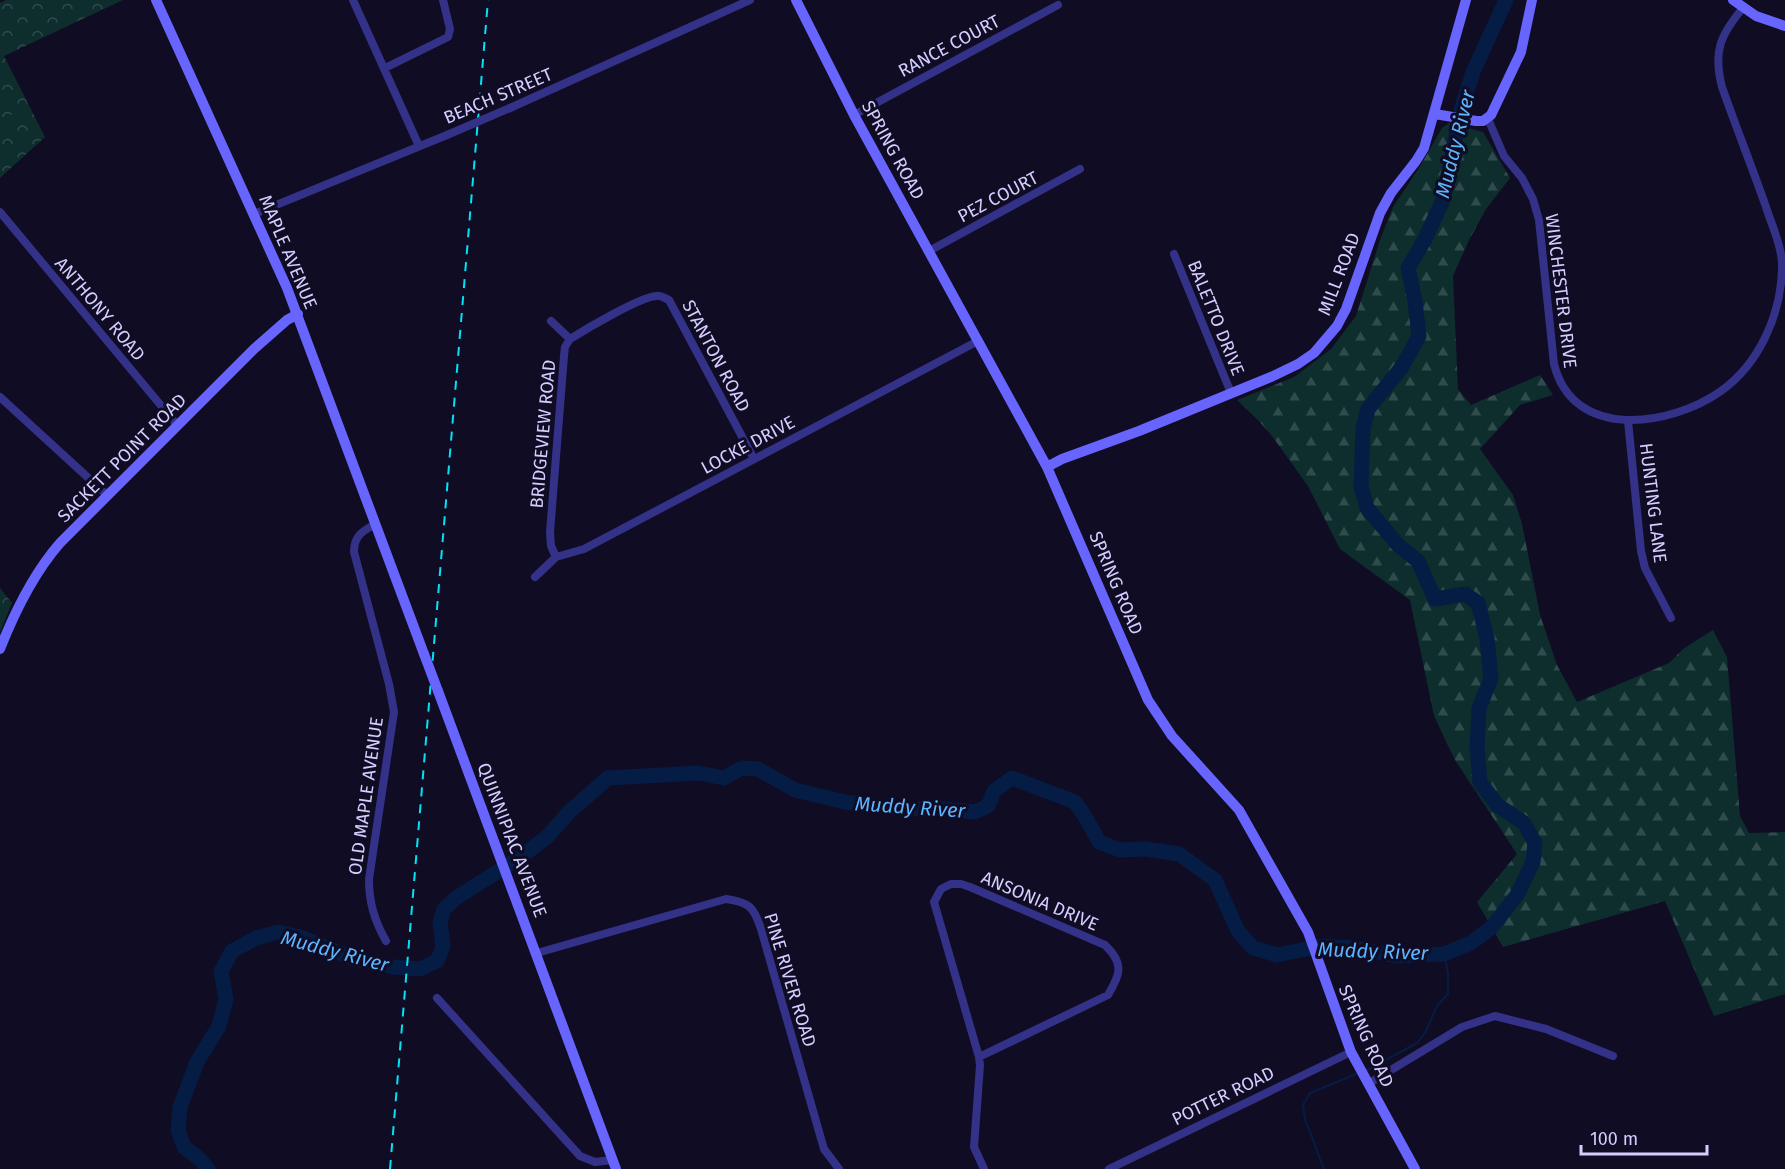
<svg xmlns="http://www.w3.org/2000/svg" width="1785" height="1169" font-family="'Fira Sans',sans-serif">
<defs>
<pattern id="forest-firs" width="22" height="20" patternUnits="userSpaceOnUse" patternTransform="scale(1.5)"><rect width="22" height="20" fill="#0e2e2d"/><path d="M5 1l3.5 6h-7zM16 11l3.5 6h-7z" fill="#304b4c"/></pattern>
<pattern id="park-crowns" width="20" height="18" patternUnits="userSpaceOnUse" patternTransform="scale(1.5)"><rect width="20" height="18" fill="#0e2e2d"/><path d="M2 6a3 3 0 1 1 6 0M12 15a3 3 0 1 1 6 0" fill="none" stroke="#304b4c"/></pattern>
</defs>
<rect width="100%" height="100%" fill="#100c24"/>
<path fill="url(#forest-firs)" d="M1449,123L1483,132L1510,178L1486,209L1469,240L1453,276L1458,389L1471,405L1540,375L1553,395L1520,405L1480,449L1513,495L1522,524L1540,615L1557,665L1577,702L1669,663L1683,649L1713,630L1727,657L1740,816L1749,833L1785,832V994L1714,1016L1665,901L1503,947L1477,902L1517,854L1455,760L1434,716L1410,600L1340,549L1308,486L1272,436L1257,419L1237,400L1294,377L1331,349L1356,316L1380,240L1393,207L1419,168L1442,128Z"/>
<path fill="url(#park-crowns)" d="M6,0H123L4,56L45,137L0,178V3Z
M0,588L12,603L0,632Z"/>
<path fill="#0e2e2d" d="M15,112L23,123L0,142V124Z"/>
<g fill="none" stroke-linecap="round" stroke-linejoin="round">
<path stroke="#051c44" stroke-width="2" d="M1367,1070L1417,1043L1425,1033L1437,1006L1448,994V973L1444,954
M1324,1169L1305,1119L1303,1105L1310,1093L1356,1074"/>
<path stroke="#051c44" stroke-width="15" d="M208,1169L201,1160L184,1147L178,1130L180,1107L197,1062L219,1026L226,999L221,971L232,951L256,938L278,932L300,937L354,959L393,967L420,969L437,961L443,947L440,922L444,909L456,898L519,858L547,837L569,812L608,778L698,773L724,778L742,768L758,769L795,790L845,802L903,809L934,808L975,812L988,806L994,791L1012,778L1075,802L1086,818L1099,842L1120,850L1145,849L1179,854L1215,880L1238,931L1253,948L1277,955L1321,946L1355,948L1396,956L1444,954L1471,943L1492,927L1517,895L1533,862L1535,843L1524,823L1497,805L1480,782L1477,748L1479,708L1491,679L1487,638L1478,603L1465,594L1435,599L1418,561L1398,545L1367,508L1361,486L1363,428L1368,409L1402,367L1419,336L1415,301L1408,268L1425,239L1443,200L1461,110L1473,72L1506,0"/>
<path stroke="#343288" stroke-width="8" d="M353,0L419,146
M385,68L448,37L450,29L443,0
M510,108L750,0
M854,115L1058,5
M1488,119L1504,156L1522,178L1533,199L1539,220L1554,364C1573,441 1670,427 1721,391C1759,364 1781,315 1782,268C1783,249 1772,226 1766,207C1752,167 1736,127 1722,87C1713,52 1720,35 1743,8
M0,212L178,426
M254,214L447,135
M929,251L1080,169
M1174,254L1231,393
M551,321L570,339L565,347L564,356L550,532L551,546L556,557
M570,339C586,329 640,297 656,296C661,295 664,298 669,300L754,459
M0,397L107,495
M1628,421L1641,551L1645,568L1671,618
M376,524C362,531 354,536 354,552L389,684L394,712L369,879C369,902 374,920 386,941
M535,577L556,557L584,549L978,341
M951,884H961L970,887L1105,945C1125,964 1120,975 1108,995L979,1057L934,902L941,889Z
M537,953L726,899C749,902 754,907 761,929L824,1149L839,1169
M437,998L580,1156L595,1162L613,1160
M979,1057L980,1065L974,1147L984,1169
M1368,1084L1462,1027L1495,1016L1546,1029L1613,1056
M1109,1169L1351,1052"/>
<path stroke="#6865ff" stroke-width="10" d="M156,0L287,288L424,654
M796,0L854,115L1047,467L1148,700L1172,736L1239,810L1308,932L1351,1052L1415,1169
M1733,0L1756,16L1785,26
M1435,114L1476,121H1483L1491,115L1521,52L1532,0
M1047,467L1062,459L1139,431L1271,377L1298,364L1314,353L1337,326L1346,309L1380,213L1391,193L1416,161L1424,148L1466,0
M0,649C15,611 33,574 60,543L254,349L287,320L298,314
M438,691L616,1169"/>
<path stroke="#00e3f9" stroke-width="2" stroke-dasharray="9 8" stroke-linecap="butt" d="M390,1169L488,0"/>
<path stroke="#343288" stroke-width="8" d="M447,135L510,108"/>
<path stroke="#6865ff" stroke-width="10" d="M424,654L438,691"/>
</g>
<g text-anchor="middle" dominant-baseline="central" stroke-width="6" stroke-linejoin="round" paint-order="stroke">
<g font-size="18" fill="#d4ceff" stroke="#100c24">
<text transform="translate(949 46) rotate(-28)">RANCE COURT</text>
<text transform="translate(498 96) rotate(-23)">BEACH STREET</text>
<text transform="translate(893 150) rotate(61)">SPRING ROAD</text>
<text transform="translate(998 197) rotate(-28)">PEZ COURT</text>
<text transform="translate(288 252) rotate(67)">MAPLE AVENUE</text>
<text transform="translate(1339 274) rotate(-69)">MILL ROAD</text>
<text transform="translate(1561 291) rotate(83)">WINCHESTER DRIVE</text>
<text transform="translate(100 309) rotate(50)">ANTHONY ROAD</text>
<text transform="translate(1216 318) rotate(68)">BALETTO DRIVE</text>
<text transform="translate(716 356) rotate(62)">STANTON ROAD</text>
<text transform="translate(543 434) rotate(-85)">BRIDGEVIEW ROAD</text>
<text transform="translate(748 445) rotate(-28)">LOCKE DRIVE</text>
<text transform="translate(122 458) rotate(-45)">SACKETT POINT ROAD</text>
<text transform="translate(1653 503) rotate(83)">HUNTING LANE</text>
<text transform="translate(1116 583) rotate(67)">SPRING ROAD</text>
<text transform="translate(366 796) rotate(-82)">OLD MAPLE AVENUE</text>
<text transform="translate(512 840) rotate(69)">QUINNIPIAC AVENUE</text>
<text transform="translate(1040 901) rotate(23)">ANSONIA DRIVE</text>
<text transform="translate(790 980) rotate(73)">PINE RIVER ROAD</text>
<text transform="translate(1366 1036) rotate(66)">SPRING ROAD</text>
<text transform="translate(1223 1096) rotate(-26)">POTTER ROAD</text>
</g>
<g font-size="20" font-style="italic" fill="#5cb5ff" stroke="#100c24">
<text transform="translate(1455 144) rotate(-76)">Muddy River</text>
<text transform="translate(910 807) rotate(4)">Muddy River</text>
<text transform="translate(335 951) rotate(15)">Muddy River</text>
<text transform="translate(1373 951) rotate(2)">Muddy River</text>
</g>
</g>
<path d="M1581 1145v9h126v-9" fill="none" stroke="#d4ceff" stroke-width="3"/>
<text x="1590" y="1145" font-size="18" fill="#d4ceff" stroke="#100c24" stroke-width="4.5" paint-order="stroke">100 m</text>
</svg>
